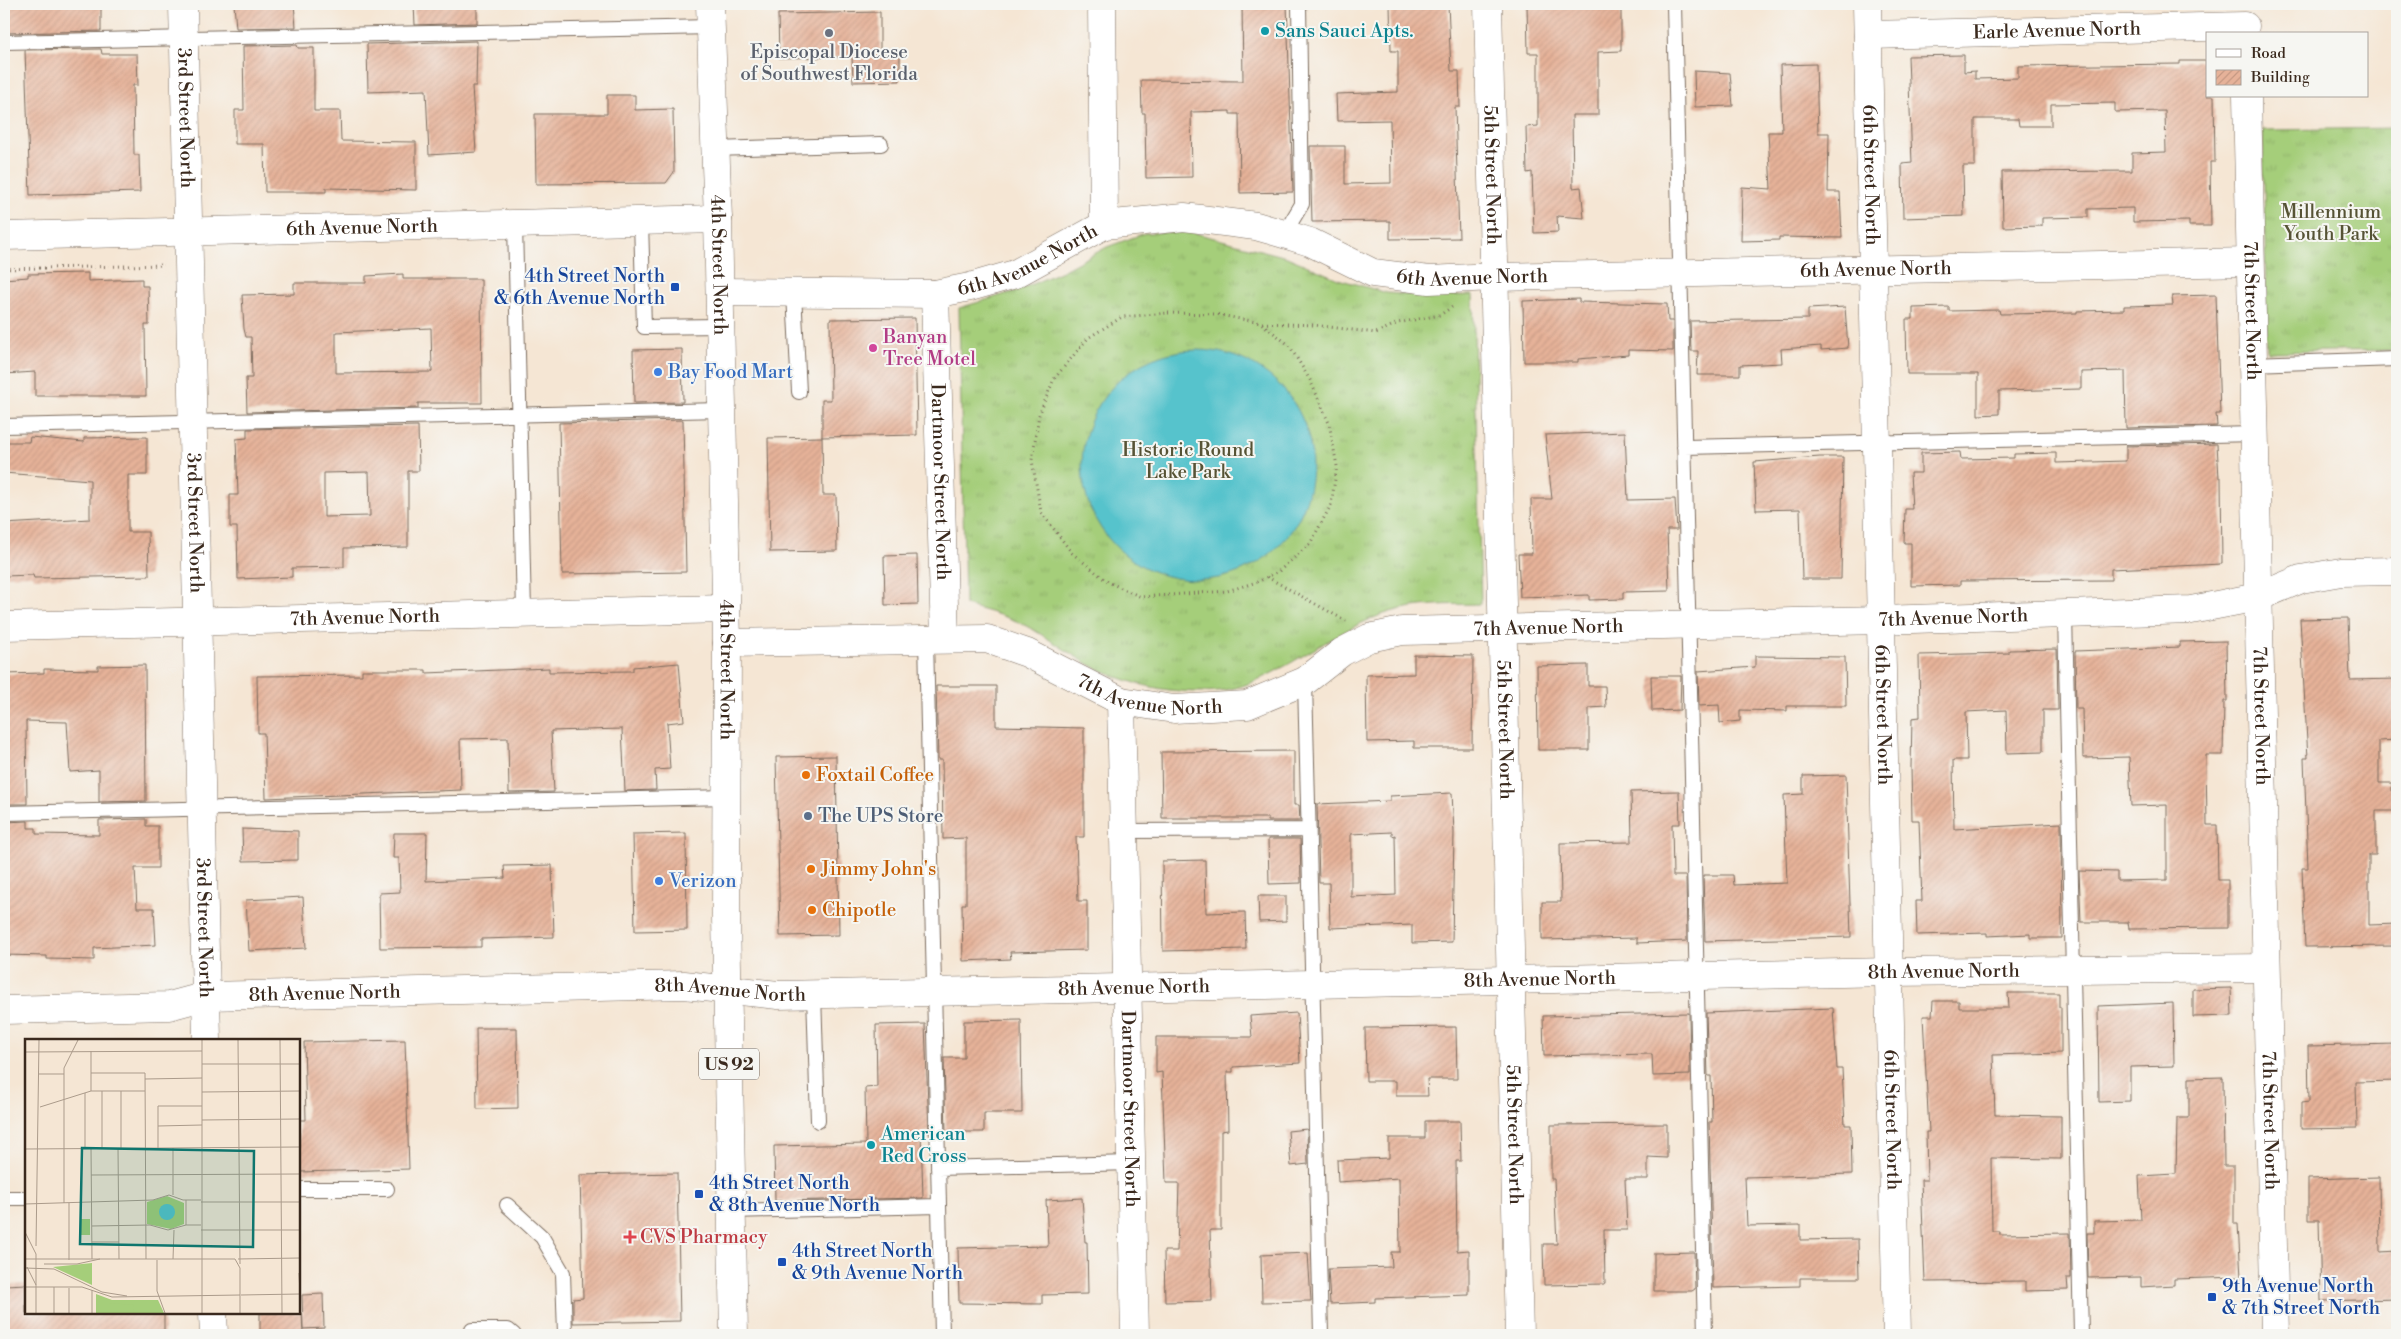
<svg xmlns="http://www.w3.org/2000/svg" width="2401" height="1339" font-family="'Libre Bodoni',serif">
<defs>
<pattern id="grass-tufts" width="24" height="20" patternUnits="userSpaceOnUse" patternTransform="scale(1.25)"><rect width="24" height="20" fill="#a5ce7a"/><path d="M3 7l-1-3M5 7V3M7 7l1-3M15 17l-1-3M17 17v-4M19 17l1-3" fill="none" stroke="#8fb169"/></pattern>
<pattern id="building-hatch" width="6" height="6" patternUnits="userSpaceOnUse" patternTransform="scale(1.25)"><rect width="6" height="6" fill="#e6b299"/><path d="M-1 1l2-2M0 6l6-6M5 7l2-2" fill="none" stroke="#c69983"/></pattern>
</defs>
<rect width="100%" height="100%" fill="#f6f6f2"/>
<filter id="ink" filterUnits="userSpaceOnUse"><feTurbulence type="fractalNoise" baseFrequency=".02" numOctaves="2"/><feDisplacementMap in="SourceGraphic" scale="10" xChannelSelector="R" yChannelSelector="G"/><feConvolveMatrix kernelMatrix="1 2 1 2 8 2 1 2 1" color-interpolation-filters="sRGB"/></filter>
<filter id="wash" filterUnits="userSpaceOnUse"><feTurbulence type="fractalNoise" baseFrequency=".0096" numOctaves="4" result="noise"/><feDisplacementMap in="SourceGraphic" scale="20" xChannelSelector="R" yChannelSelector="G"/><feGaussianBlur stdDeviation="1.12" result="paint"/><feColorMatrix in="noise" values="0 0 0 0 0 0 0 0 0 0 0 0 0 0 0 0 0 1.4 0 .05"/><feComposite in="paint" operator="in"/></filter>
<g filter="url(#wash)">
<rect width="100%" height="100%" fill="#f5e6d4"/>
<path fill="url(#grass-tufts)" stroke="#707c4c" d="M2397,128V350L2267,352L2263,130Z
M1191,232L1287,257L1338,279L1387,293L1426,296L1473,295L1481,604C1450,605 1420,603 1390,612C1338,628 1296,666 1245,685C1221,694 1188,693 1162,689C1139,685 1116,678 1094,667C1067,653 1043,633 1016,621C1000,614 982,610 965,605L959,308L1019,290L1062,271L1107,247L1145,233Z"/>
<path fill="#56c3cc" stroke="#487675" d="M1082 465a115 115 0 1 1 230 0a115 115 0 1 1-230 0Z"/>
<g id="blocks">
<path fill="url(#building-hatch)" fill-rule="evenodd" d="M6,4H101V31L6,33Z
M234,4H294L296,27L236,28Z
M414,4H477V23L415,25Z
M1242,4H1287L1293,192L1240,193L1239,114H1230V111L1191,112L1192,177L1146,178L1145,113H1142L1141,80L1243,81Z
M1390,4H1448L1451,71H1459L1460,107H1455L1459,238L1390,239V221L1312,222L1310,146H1345V184L1391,183L1390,120L1337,121L1336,94L1398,92V51H1391Z
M1527,4H1621V51L1598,52V115H1572L1573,188L1581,187L1584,218L1557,216L1558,232L1534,233L1532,172L1527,173L1526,127L1538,126V53H1528Z
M880,12V53H900V81L853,82L852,57L779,58L778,14Z
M477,41L476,86H472L476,152L429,155L426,90L368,92L367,44Z
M297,45L298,48H314V111H340L341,141L416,142V190L326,188V192H265L264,144H235V110H244L243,46Z
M101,49L102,54H137L138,85H133L134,155H139L140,192L30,195L25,50Z
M1964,55V72L1975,71V79L2018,78V66L2180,64V61H2207V96H2214L2215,162H2210L2211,226H2189V221L2133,222V208L2088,209V217L2042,218V226L2003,227L2002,172L2132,171V153L2166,152L2165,111L2115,112V103L2051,104V126H2019L2018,119H1975V166H1963L1964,216L1903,218L1902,164L1912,163L1908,56Z
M1816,64L1818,133H1829L1828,192H1840L1842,238L1779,237V240L1741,241L1742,187L1771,189L1768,132H1782L1780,65Z
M1694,71L1730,73L1733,106L1695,107Z
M607,95H635V110L673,109L674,172L666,183L536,184L535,114H607Z
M88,273V281L142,279V286H148L149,325H145L146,396H35V372L4,374V279L28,277V274Z
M403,274V279H481L482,403H418V408L247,412L246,378H252L251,337H246L244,329L242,295L294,294V283H366V276ZM431,328L432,372L336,373V332Z
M2216,295L2220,414H2216L2217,426L2126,428L2125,371L2081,372V389L1999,391V414L1978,415V374H1907L1906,319H1913V308L1949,307V311L1999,310L2000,314L2077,313V311L2124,310V306L2173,305L2172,296Z
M1579,299V302L1667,304L1668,321H1673V351L1628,350V355L1578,359V362H1524L1523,301Z
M1845,307L1848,348L1821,350V346L1781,349L1782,363L1740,365V375H1697L1698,351H1691L1690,321L1808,319V309Z
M915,318L917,435L822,437V400H831L830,319Z
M682,349L683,402L634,403L633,350Z
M683,420L686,572L562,574L559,423Z
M418,426L419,471H408V547L344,548V567L292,568V577L238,579L237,527H230V495H238L236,439L247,438V429ZM369,472L370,516L324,517V473Z
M1625,432L1628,500L1675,499L1677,530H1667L1669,591L1623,592V599L1589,600V595L1520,597L1518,554H1532L1531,499H1552L1545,435Z
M30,437L84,442V438L147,437V475H128V532H148L149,576L34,578L33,575L4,576V524L90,519V480L4,473V442H29Z
M822,437L823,495H836L837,551L770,552L768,438Z
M2217,444L2219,478H2221L2222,564L2111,569V580L1960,581V585L1911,586V543H1904L1905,509H1912L1910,473H1921V453L1960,452L1961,459L2014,458V454L2056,453V463L2126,461V446Z
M1820,457H1843L1841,579H1802L1800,509L1756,510L1754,462Z
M917,555L918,604L885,605L884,556Z
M2348,618L2350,680L2397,679V740L2379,741V783H2392V791H2397V811H2376V855H2369V925L2397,924V946L2305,947L2302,868H2308L2304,758H2308L2300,619Z
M2226,641L2227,701H2224L2223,755H2206L2207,825H2217L2218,880H2228V928L2129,929L2128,922H2081L2079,871L2117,872V881L2167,880V805L2131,806L2129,757L2083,758L2082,709H2076L2075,651L2180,647V642Z
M2057,649L2058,710H2043V752L2007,753L2006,710L1966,712L1967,760H1953L1954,829L2061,823L2062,938H2030V934L1987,936V933L1917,935L1916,901H1922L1919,820H1912L1911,767L1912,718L1920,717L1919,655L2009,653V650Z
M1414,655L1473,656L1472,748H1414V741L1367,742L1366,675L1414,674Z
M1755,656L1845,657L1846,706H1787V711L1740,710V721L1720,723L1719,705L1699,706L1698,671L1755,667Z
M679,663L684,721L667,723L670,769L655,770L656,790L625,791L622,729L551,731L554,792L509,793L508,738L460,739L461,790L266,798L264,733H258L257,676L362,675V670H426V673L549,668V672L633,671V667Z
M145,665L146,801L99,802V770L70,772L67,722L26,721L27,804H4V674L44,673V669L98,670V666Z
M1588,665V686H1605L1606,707L1589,708V750H1538L1537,666Z
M1651,676H1681L1680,710L1652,711Z
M936,686H996V726L1084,728V837H1076L1078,901H1087V950L1010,952L1011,959L963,961L962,904H966V838L943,839L942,760H938Z
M1294,751V805H1299L1300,821H1268V818H1162L1161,752Z
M836,756L839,935L780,936L776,757Z
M1846,775L1851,937L1705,941L1703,875H1733L1734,885L1787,883L1784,795L1803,794V776Z
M1679,791L1680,824H1672L1673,876H1686L1687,941L1637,943V938L1542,940V902H1561L1560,843L1632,842L1631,792Z
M1452,793L1454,832L1452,942L1412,943V925L1330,928L1329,883H1319L1317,804L1390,801V796ZM1392,832V836L1395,835L1396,895L1351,897V834Z
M146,819V826H158V868H135L137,908H154L156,945L94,948V960L47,959V956L4,955V822L28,821V828H36V834L99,835V820Z
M242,829L298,831V860L243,861Z
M394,833H427L426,881L505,878L504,866L552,865L554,937L481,939V947L380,948L379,893L400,892L399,858H393Z
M686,833L687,930L635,931L633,834Z
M1268,839H1300L1301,883L1269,884Z
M1205,860L1206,913L1245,912L1246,949L1163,951L1162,861Z
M1258,896H1286V921L1259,922Z
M303,897L306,948L249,951L246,900Z
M2231,988L2232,1016L2193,1017V989Z
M2008,993H2059V1007H2061V1053L1993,1055L1995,1115L2061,1116V1159L1991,1158L1992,1231H1999V1234L2070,1233L2071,1278H2067L2068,1290L2025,1291V1281L1925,1282L1921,1180H1927L1926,1132H1929L1923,1016H1932L1933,1001H1959V1008H2009Z
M2173,1003L2174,1066L2130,1067V1101L2099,1102L2098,1006Z
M1833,1008L1837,1069H1842L1845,1125H1851L1852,1174L1745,1177L1747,1226L1800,1225V1240L1858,1239L1859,1278H1800V1286L1713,1288L1709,1122H1712L1711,1076H1708L1706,1013Z
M1297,1013L1300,1063L1233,1067V1072H1227L1228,1130L1221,1131V1230H1210L1212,1301L1165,1302L1164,1251H1177L1179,1183H1166L1162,1072L1156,1073V1037H1252L1250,1016Z
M1689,1013L1690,1075L1653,1076L1652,1054L1544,1056L1543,1016Z
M1021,1020L1022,1113H984V1132H946L944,1058H964V1021Z
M925,1024L929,1132H921L923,1198L775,1201L774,1146L866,1144L865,1088L877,1087L876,1025Z
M1456,1027L1457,1079H1427L1428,1096H1396V1081H1366L1365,1028Z
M476,1028H517L518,1108L477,1109Z
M405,1040L409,1169L299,1172V1120H306L304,1042Z
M2397,1044V1081L2356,1082L2357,1128L2301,1129V1103L2309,1102L2308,1046Z
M2223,1077L2224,1166H2234V1224H2238L2241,1277L2174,1279V1285L2141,1287V1277L2088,1278L2087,1233H2094V1221L2141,1220L2139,1176L2176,1174L2177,1118H2189V1078Z
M1425,1121H1460L1461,1161H1456L1457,1251L1469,1250V1295L1375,1298V1302L1330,1304L1328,1269L1392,1267L1391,1252H1400L1399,1178L1338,1182L1337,1160L1389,1158V1138H1425Z
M1667,1124V1158L1648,1157V1179H1625L1627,1230H1604L1605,1284L1544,1285L1543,1244H1557L1554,1179H1551V1125Z
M1307,1129L1308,1164L1291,1166L1288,1131Z
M677,1173L680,1321L573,1323V1299L583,1298L580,1175Z
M2379,1177L2380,1252L2397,1251V1299L2321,1301L2319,1220H2308V1179Z
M1082,1198L1085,1242H1087L1088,1294L1042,1295V1304L959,1303L958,1248L1048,1246L1046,1200Z
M1694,1252L1695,1289L1692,1291H1654V1253Z
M1308,1253L1311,1301L1262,1302L1261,1255Z
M26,1284V1313H164V1335H6L5,1285Z
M323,1294L324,1328L303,1329L302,1295Z
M260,1313H302L303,1335H260Z"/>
</g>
</g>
<g filter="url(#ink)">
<use href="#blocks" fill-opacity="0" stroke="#7c6c5e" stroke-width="1"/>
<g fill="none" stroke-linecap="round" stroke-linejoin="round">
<g stroke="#7c6c5e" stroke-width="16">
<path id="service" d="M1674,4L1705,1335
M4,42L712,27
M715,149L881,144
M641,221L644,327L720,326
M515,224L524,613
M1284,234L1302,204L1299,4
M794,293L799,392
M2253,364L2397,359
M4,426L722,410
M1684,447L2255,434
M2065,614L2081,1335
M926,639L942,1335
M1305,681L1321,1335
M4,813L728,797
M1124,831L1309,830
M814,994L818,1121
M938,1168L1131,1163
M299,1189H387
M4,1198H26
M507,1205L542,1237L563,1273L565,1334L563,1335
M731,1211L939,1206
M472,1330H508L514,1335"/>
</g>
<g stroke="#7c6c5e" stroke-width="29">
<g id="minor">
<path id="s1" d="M183,4L207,1040"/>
<path d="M1102,4L1104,225"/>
<path id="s2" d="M1488,4L1519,1335"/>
<path id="s3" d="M1867,4L1897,1335"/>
<path id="s4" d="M1868,35L2245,26"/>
<path id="s5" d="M2247,96L2275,1335"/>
<path id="s6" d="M4,236L718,219"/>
<path id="s7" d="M720,292L935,294L970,287L1015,274L1104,225L1184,217L1256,226L1284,234L1310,242L1373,273L1429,280L1494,277L2250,262"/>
<path id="s8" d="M935,294L945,639"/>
<path id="s9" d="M4,626L726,609"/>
<path id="s10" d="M727,643L987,639L1027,653L1121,701L1174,709L1247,705L1305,681L1342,652L1369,638L1402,631L1881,620L2191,610L2258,597L2301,579L2341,572L2397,571"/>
<path id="s11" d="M1121,701L1135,1335"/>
<path id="s12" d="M4,1010L169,1006L206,996L684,985L778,995L1889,972L2266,968"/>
<path d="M213,1313L214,1335"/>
</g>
</g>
<g stroke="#7c6c5e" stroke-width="29">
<g id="primary">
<path id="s13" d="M710,4L718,219L727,643L726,916L734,1335"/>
</g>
</g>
<path stroke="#7c6c5e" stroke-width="3" stroke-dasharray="1 4" stroke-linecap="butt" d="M4,269L164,265
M1168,313L1215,314L1261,323L1289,345L1310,380L1329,423L1337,466L1331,505L1310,544L1278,572L1257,582L1227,591L1141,597L1108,582L1072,553L1041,512L1032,460L1039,415L1054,379L1088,338L1122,317Z
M1262,323L1314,325L1376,333L1398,323L1440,315L1452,307
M1267,577L1346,621"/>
<use href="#service" stroke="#fff" stroke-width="14"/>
<use href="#minor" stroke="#fff" stroke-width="28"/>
<use href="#primary" stroke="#fff" stroke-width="28"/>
</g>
</g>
<g fill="#0f9aa8" stroke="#f6f6f2" stroke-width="2">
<circle cx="1265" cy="31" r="5"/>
<circle cx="871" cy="1145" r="5"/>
</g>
<circle fill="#6b7280" stroke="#f6f6f2" stroke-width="2" cx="829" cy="33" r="5"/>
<g fill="#1a4fb4" stroke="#f6f6f2" stroke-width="2">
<rect x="670" y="282" width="10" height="10" rx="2.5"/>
<rect x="694" y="1189" width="10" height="10" rx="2.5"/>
<rect x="777" y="1257" width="10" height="10" rx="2.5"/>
<rect x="2207" y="1292" width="10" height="10" rx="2.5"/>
</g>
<circle fill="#d1479c" stroke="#f6f6f2" stroke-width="2" cx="873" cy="348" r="5"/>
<g fill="#3f7fe0" stroke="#f6f6f2" stroke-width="2">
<circle cx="658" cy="372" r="5"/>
<circle cx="659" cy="881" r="5"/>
</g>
<g fill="#e8710a" stroke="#f6f6f2" stroke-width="2">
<circle cx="806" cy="775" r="5"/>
<circle cx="811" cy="869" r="5"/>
<circle cx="812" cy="910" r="5"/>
</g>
<circle fill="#5c6f8a" stroke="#f6f6f2" stroke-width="2" cx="808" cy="816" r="5"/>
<path fill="#e0444e" stroke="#f6f6f2" stroke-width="2" d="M627.5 1229.5h5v5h5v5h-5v5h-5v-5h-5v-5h5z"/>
<g text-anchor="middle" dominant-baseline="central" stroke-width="4" stroke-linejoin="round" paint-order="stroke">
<rect fill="#f6f6f2" stroke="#73675e" stroke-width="1" x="699" y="1048.5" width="60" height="31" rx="4"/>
<g font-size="18" font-weight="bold" fill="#3b2a1e">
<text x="729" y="1064">US 92</text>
</g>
<g font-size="19" fill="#0d838f" stroke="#f6f6f2" text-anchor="start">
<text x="1275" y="31">Sans Sauci Apts.</text>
<text x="881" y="1134">American<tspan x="881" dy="22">Red Cross</tspan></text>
</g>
<g font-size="19" fill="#3b2a1e" stroke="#f6f6f2">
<text stroke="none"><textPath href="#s4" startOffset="189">Earle Avenue North</textPath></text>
<text stroke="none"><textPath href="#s1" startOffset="114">3rd Street North</textPath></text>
<text stroke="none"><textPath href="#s2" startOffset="171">5th Street North</textPath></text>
<text stroke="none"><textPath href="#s3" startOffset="171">6th Street North</textPath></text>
<text stroke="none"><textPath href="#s6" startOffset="358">6th Avenue North</textPath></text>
<text stroke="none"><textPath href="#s7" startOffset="314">6th Avenue North</textPath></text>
<text stroke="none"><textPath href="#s13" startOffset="261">4th Street North</textPath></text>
<text stroke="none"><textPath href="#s7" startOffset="1182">6th Avenue North</textPath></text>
<text stroke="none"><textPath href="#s7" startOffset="778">6th Avenue North</textPath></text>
<text stroke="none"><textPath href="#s5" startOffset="215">7th Street North</textPath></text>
<text stroke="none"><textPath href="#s8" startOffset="188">Dartmoor Street North</textPath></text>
<text stroke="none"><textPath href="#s1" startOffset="519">3rd Street North</textPath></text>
<text stroke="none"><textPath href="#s9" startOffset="361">7th Avenue North</textPath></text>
<text stroke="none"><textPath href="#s10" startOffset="1260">7th Avenue North</textPath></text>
<text stroke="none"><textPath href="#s10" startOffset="855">7th Avenue North</textPath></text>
<text stroke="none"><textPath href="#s13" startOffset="666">4th Street North</textPath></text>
<text stroke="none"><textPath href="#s10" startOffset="435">7th Avenue North</textPath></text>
<text stroke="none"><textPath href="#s3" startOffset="711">6th Street North</textPath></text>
<text stroke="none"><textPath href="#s5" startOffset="620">7th Street North</textPath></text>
<text stroke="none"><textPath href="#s2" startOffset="726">5th Street North</textPath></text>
<text stroke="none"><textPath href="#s1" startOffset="924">3rd Street North</textPath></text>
<text stroke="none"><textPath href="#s12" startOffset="1942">8th Avenue North</textPath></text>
<text stroke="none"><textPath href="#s12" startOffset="1538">8th Avenue North</textPath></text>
<text stroke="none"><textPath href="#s12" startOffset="1132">8th Avenue North</textPath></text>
<text stroke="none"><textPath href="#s12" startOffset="728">8th Avenue North</textPath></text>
<text stroke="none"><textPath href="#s12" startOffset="322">8th Avenue North</textPath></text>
<text stroke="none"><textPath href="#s11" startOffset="408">Dartmoor Street North</textPath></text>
<text stroke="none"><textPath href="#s3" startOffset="1116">6th Street North</textPath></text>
<text stroke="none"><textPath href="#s5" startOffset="1025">7th Street North</textPath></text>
<text stroke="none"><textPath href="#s2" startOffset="1131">5th Street North</textPath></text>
</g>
<g font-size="19" fill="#5b616d" stroke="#f6f6f2">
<text x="829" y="52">Episcopal Diocese<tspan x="829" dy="22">of Southwest Florida</tspan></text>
</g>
<g font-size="19" fill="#565335" stroke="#f6f6f2">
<text x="2331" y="212">Millennium<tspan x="2331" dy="22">Youth Park</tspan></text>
<text x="1188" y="450">Historic Round<tspan x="1188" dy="22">Lake Park</tspan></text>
</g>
<g font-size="19" fill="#164399" stroke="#f6f6f2" text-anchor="start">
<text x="665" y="276" text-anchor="end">4th Street North<tspan x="665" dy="22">&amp; 6th Avenue North</tspan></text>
<text x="709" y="1183">4th Street North<tspan x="709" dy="22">&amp; 8th Avenue North</tspan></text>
<text x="792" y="1251">4th Street North<tspan x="792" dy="22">&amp; 9th Avenue North</tspan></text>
<text x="2222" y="1286">9th Avenue North<tspan x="2222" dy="22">&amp; 7th Street North</tspan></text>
</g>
<g font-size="19" fill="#b23c85" stroke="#f6f6f2" text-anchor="start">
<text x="883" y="337">Banyan<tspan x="883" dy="22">Tree Motel</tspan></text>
</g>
<g font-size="19" fill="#366cbe" stroke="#f6f6f2" text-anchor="start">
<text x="668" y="372">Bay Food Mart</text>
<text x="669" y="881">Verizon</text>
</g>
<g font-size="19" fill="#c56008" stroke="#f6f6f2" text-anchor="start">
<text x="816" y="775">Foxtail Coffee</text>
<text x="821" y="869">Jimmy John's</text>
<text x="822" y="910">Chipotle</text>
</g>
<g font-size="19" fill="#4e5e75" stroke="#f6f6f2" text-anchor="start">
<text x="818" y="816">The UPS Store</text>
</g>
<g font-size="19" fill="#be3a42" stroke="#f6f6f2" text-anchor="start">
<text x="640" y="1237">CVS Pharmacy</text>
</g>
</g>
<g transform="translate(25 1039)">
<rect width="275" height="275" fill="#f5e6d4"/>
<path d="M142,157L159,164V185L146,190L122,185V163ZM56,180H65V196H56ZM67,224V246L28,228ZM71,255L87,261H133L139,274H71Z" fill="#a5ce7a"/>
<path d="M84,264L109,266L108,274H103V271V274H84Z" fill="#a5ce7a"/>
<path d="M134 173a8 8 0 1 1 16 0a8 8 0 1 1-16 0Z" fill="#56c3cc"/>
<path fill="none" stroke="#ab9b8b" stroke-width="1" d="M177,1V274M213,1L215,225M255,1L257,274M66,12V52M0,13L177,12M177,25H275M66,34H120L121,220M14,35H39M120,40L177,39M77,52V109M96,52V109M177,53L275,52M60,54V109M15,68L66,52H120M177,81L275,80M133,87L177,86M66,109L67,220M93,109L94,220M133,109V67H177M148,109V156M0,110L275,108M66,136L275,135M161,161V186M176,163H275M39,164V29L53,1M44,164V221M0,165L128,161L144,156L158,161H176M67,187L125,186L143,191L161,186H176M176,191H275M0,193L11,215V274M67,203H94M11,207L14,1M0,220H210L215,229V274M148,220L149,191M213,220L275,219M132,221V252L140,274M19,225H52L75,220M2,228L11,246M0,229L29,230L77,253L102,257M274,234L275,255M0,248H57L87,258L215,256M29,248V274M44,249V274M67,251V274M216,256L275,255"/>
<path fill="#0f766e" fill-opacity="0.15" stroke="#0f766e" stroke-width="2.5" d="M57,109L229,112L228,208L55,205Z"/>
<rect width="275" height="275" fill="none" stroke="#3b2a1e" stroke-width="2.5"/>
</g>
<rect width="2401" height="1339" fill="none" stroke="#f6f6f2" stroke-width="20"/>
<rect x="2206" y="32" width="162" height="65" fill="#f6f6f2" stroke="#aba49d"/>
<rect x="2216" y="49" width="25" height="8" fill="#ffffff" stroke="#aba49d"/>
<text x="2251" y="58" font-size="15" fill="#3b2a1e">Road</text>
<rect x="2216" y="70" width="25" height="15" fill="url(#building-hatch)" stroke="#aba49d"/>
<text x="2251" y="82" font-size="15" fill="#3b2a1e">Building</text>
</svg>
